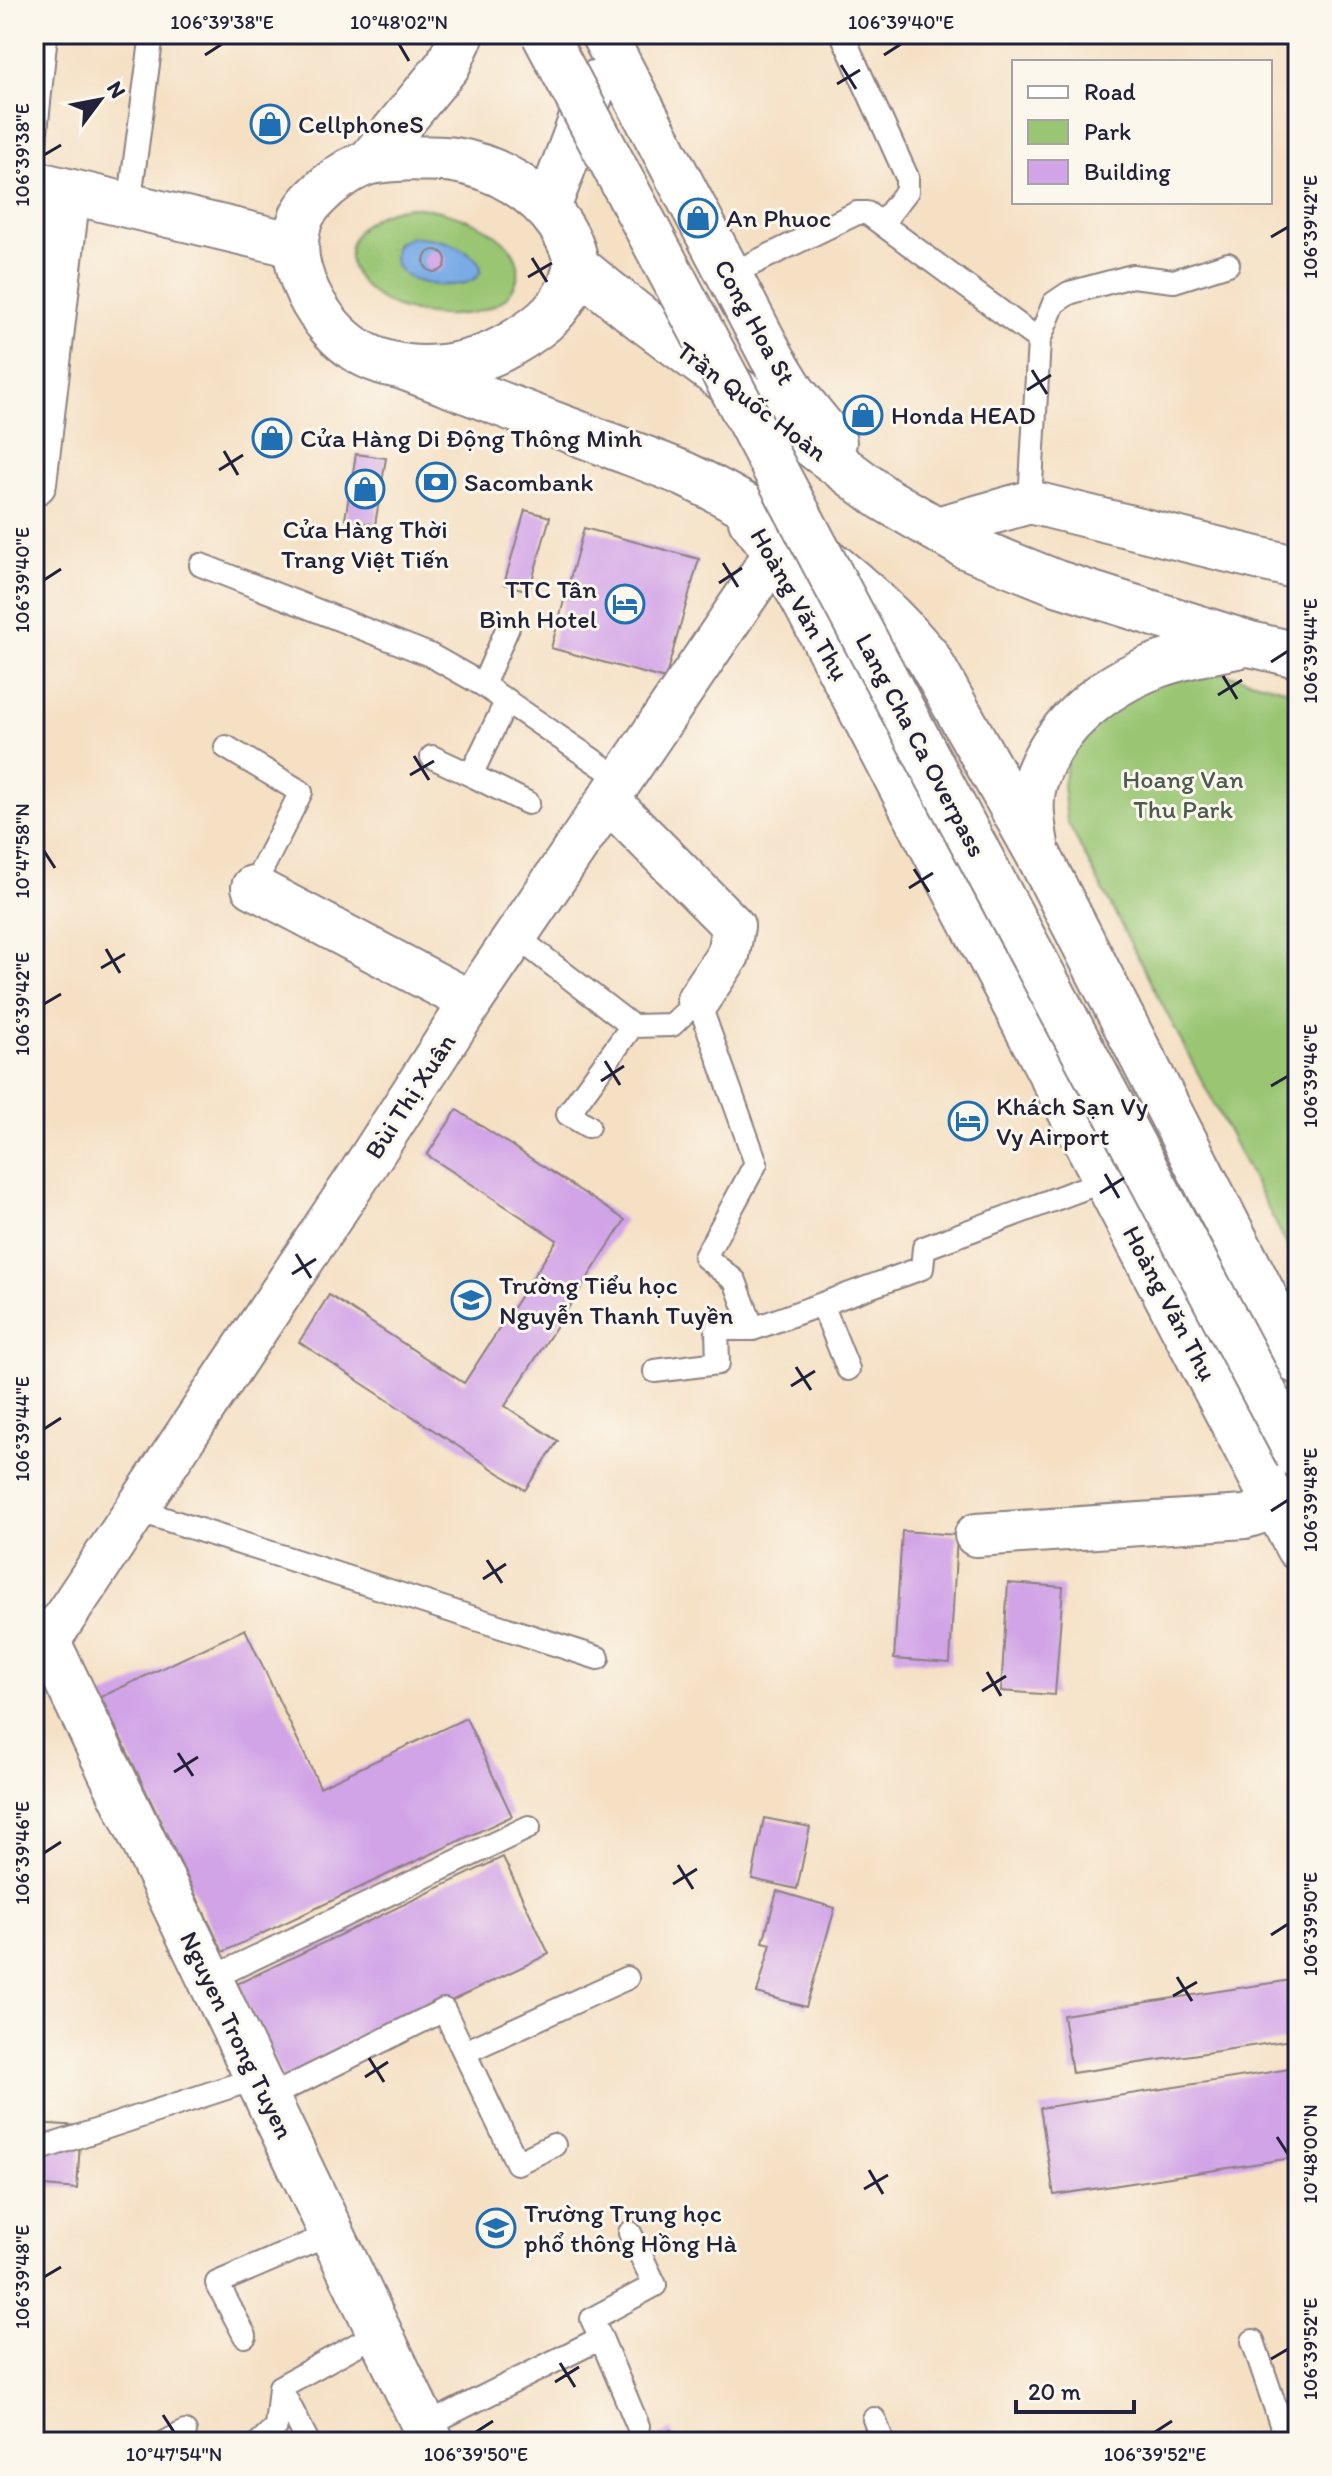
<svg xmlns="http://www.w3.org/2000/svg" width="1332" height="2476" font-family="Itim,sans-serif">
<rect width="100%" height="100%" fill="#fbf7ec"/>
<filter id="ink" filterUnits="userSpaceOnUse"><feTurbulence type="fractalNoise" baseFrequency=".0125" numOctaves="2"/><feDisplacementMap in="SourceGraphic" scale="16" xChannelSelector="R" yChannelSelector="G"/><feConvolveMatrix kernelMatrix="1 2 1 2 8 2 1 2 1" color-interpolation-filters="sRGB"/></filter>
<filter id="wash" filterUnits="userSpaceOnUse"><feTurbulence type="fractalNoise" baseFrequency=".006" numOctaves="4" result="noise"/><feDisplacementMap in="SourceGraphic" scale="32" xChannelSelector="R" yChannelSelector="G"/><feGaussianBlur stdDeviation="1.8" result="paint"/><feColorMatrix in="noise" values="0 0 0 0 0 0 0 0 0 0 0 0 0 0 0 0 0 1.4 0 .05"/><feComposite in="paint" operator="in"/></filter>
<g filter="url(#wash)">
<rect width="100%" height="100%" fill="#f5e0c4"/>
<path fill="#9ac673" stroke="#5e7457" stroke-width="2" d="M411,207C446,207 544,238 512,290C504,304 485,310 470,313C445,318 408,314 386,302C326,268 345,213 411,207Z
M1213,671L1298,692V1266L1067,821L1063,785L1070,746L1128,691Z"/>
<path fill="#79abe5" stroke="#4e6690" stroke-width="2" d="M411,237C431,236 449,241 466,251C529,293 371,303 397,243Z"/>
<g id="blocks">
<path fill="#d1a3e7" d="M424 261a11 11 0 1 1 22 0a11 11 0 1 1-22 0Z
M356,454L386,458L375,525L345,519Z
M525,510L550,517L529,591L504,584Z
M584,528L699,559L665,679L551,648Z
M457,1110L625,1220L505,1406L558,1441L525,1490L299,1342L329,1295L464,1383L557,1240L427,1155Z
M902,1531L957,1535L950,1663L894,1659Z
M1008,1583L1063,1587L1055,1695L1001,1691Z
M245,1629L320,1787L466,1718L512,1816L223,1952L101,1697Z
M764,1818L810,1827L797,1889L752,1879Z
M503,1857L549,1954L284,2081L237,1984Z
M777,1891L835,1908L806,2007L757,1993L771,1944L763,1942Z
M1298,1979V2039L1072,2073L1063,2015Z
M1290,2069L1298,2119V2157L1054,2195L1040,2108Z
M34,2123L81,2126L77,2189L34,2185Z
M671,2430L676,2442H645Z"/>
</g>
</g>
<g filter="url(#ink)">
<use href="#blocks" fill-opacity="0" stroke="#8c8180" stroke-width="2"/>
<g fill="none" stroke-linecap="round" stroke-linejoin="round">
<g stroke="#8c8180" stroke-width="26">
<path id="service" d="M842,34L907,177V191L883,222
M34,151L46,34
M129,206L152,34
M729,275L857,213H867L1039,340
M1030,502L1039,340L1054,303L1069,293L1132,276L1174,281L1228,264
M201,565L430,655L483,685L622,780
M483,685L508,627
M507,700L471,775L528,803
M226,747L301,792L253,887
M432,757L471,775
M517,937L632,1026L672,1025L698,1000L756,1163L705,1257L735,1281L753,1329
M588,1126L568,1114L632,1026
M822,1304L848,1369
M655,1371L718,1363L717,1329H753L922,1268L924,1248L1106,1180
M137,1510L598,1658
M210,1979L529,1827
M465,2052L627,1978
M267,2098L444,2010L517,2163L554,2145
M34,2151L257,2078
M245,2336L217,2283L333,2233
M601,2338L592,2319L655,2285L630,2233
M1253,2341L1287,2442
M280,2387L308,2442
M874,2419L883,2442
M425,2426L601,2338L638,2426
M166,2442L185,2432
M260,2442L276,2427L280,2387L380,2332"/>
</g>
<g stroke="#8c8180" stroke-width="46">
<path id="minor" d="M934,529L1030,502L1298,568
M608,800L733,926L728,955L698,1000
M253,887L471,1002
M976,1535L1245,1517L1277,1507
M48,1642L358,1177L471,1002L776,552"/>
</g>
<g stroke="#8c8180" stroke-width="48">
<path id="tertiary" d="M34,1636L48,1642L432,2442"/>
</g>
<g stroke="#8c8180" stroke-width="48">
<path id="secondary" d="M34,483L68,191"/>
</g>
<g stroke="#8c8180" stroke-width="48">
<path id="primary" d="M603,34L772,357L794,393L834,442
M412,158C426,159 441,158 454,160C495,166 537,191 560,225C567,236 578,256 575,269C567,307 542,326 511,344C467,370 406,378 360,352C319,328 283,265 301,218C306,206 318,195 328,186C339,177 356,166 370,162C383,159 399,159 412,158Z
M369,162L448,65L462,34
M34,183L295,245
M548,208L595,83
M576,266L642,319L883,498L965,546L1057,583L1250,644L1298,655
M403,367C467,391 531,416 596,440C626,452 657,462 686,475C778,518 861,579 927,656L1038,854L1298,1362
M751,520L776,552L803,599L1298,1548
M1036,845C1033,826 1029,804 1034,785C1050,728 1104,685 1158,665C1186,655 1217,650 1247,644"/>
</g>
<use href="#service" stroke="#fff" stroke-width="22"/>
<use href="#minor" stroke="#fff" stroke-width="42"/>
<use href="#tertiary" stroke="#fff" stroke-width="44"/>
<use href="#secondary" stroke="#fff" stroke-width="44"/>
<use href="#primary" stroke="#fff" stroke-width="44"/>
<g stroke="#8c8180" stroke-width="48" stroke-linecap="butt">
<path id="primary-bridge" d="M544,34L1298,1456"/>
</g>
<use href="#primary-bridge" stroke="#fff" stroke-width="44"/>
</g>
</g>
<path fill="none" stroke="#22223b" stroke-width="3" d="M399,44L409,61M205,55L222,44M884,55L901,44M841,65L856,89M837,84L860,70M44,155L61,145M1271,237L1288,227M532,258L547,282M528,277L552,263M1032,370L1047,394M1027,390L1051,375M224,451L238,475M219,470L243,455M723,563L738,587M44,580L61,569M719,583L742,568M1271,662L1288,651M1223,676L1237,699M1218,695L1242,680M414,756L429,780M410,775L434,761M44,851L55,868M914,869L929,892M909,888L933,873M106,949L120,973M101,968L125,954M44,1004L61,994M605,1061L620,1085M601,1081L624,1066M1271,1086L1288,1076M1105,1174L1119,1198M1100,1193L1124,1178M296,1254L311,1278M292,1274L316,1259M796,1367L811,1390M791,1386L815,1371M44,1429L61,1418M1271,1511L1288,1500M487,1560L502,1583M483,1579L506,1564M987,1672L1001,1696M982,1691L1006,1676M178,1753L193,1776M174,1772L198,1757M44,1853L61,1842M678,1865L693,1889M673,1884L697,1869M1271,1935L1288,1924M1177,1977L1192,2001M1173,1996L1197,1982M369,2058L384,2082M365,2077L388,2062M1277,2137L1288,2154M869,2170L883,2194M864,2189L888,2175M44,2277L61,2267M1271,2359L1288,2349M560,2363L575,2387M555,2382L579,2367M163,2415L174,2432M476,2432L493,2421M1155,2432L1172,2421"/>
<defs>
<g id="shop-ring" transform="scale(2)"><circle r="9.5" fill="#fbf7ec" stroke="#1f6fb2" stroke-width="1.5"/><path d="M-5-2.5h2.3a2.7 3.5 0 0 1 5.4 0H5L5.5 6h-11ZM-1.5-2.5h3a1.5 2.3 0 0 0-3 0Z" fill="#1f6fb2"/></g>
<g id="bank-ring" transform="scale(2)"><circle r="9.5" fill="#fbf7ec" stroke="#1f6fb2" stroke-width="1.5"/><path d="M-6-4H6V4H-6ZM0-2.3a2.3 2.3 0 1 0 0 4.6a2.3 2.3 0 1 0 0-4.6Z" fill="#1f6fb2"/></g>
<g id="hotel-ring" transform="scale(2)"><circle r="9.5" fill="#fbf7ec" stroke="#1f6fb2" stroke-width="1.5"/><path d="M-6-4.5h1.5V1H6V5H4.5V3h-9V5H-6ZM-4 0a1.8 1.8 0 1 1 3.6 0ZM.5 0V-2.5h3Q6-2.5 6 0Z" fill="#1f6fb2"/></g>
<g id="school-ring" transform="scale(2)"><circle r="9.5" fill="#fbf7ec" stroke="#1f6fb2" stroke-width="1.5"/><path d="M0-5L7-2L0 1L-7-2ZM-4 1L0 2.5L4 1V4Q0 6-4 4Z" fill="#1f6fb2"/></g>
</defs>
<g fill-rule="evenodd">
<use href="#shop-ring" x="270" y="124"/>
<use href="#shop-ring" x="698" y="218"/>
<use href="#shop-ring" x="863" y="415"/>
<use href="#shop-ring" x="272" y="438"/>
<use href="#bank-ring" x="436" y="482"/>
<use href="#shop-ring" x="365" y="489"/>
<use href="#hotel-ring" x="625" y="604"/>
<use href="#hotel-ring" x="968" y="1121"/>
<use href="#school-ring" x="471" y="1300"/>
<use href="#school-ring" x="496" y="2228"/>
</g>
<g text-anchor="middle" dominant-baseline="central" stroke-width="6" stroke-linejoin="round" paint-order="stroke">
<g font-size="26" fill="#22223b" stroke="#fbf7ec" text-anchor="start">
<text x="298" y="124">CellphoneS</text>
<text x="726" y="218">An Phuoc</text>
<text x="891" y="415">Honda HEAD</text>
<text x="300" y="438">Cửa Hàng Di Động Thông Minh</text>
<text x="464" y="482">Sacombank</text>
<text x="365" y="529" text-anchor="middle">Cửa Hàng Thời<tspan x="365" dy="30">Trang Việt Tiến</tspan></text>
<text x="597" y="589" text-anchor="end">TTC Tân<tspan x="597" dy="30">Bình Hotel</tspan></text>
<text x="996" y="1106">Khách Sạn Vy<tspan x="996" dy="30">Vy Airport</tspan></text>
<text x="499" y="1285">Trường Tiểu học<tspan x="499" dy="30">Nguyễn Thanh Tuyền</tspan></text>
<text x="524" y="2213">Trường Trung học<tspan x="524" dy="30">phổ thông Hồng Hà</tspan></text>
</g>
<g font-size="26" fill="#22223b" stroke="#fbf7ec">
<text transform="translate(755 322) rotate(61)">Cong Hoa St</text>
<text transform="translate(752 401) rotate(37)">Trần Quốc Hoàn</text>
<text transform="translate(800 604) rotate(60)">Hoàng Văn Thụ</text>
<text transform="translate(921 745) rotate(62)">Lang Cha Ca Overpass</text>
<text transform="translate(410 1096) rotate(-57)">Bùi Thị Xuân</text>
<text transform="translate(1170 1303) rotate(62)">Hoàng Văn Thụ</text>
<text transform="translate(237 2035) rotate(64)">Nguyen Trong Tuyen</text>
</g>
<g font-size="26" fill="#4c5b4f" stroke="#fbf7ec">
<text x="1183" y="779">Hoang Van<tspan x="1183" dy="30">Thu Park</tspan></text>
</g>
</g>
<rect width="1332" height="2476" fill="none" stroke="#fbf7ec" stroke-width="88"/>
<rect x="1012" y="60" width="260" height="144" fill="#fbf7ec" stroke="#a4a2a5" stroke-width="2"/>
<rect x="1028" y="86" width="40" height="12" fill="#ffffff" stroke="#a4a2a5" stroke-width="2"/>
<text x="1084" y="100" font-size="24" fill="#22223b">Road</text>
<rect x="1028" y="120" width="40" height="24" fill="#9ac673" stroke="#a4a2a5" stroke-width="2"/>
<text x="1084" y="140" font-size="24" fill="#22223b">Park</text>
<rect x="1028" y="160" width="40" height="24" fill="#d1a3e7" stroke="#a4a2a5" stroke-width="2"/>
<text x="1084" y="180" font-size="24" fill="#22223b">Building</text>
<g transform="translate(100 100) rotate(58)" stroke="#fbf7ec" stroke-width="6" paint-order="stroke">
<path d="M0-6L14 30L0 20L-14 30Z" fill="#22223b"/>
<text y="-12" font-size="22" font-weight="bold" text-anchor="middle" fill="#22223b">N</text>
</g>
<path d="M1016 2400v12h118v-12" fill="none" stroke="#22223b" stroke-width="4"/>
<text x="1028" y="2400" font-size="24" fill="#22223b" stroke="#fbf7ec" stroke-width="6" paint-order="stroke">20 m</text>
<rect x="44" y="44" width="1244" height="2388" fill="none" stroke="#22223b" stroke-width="3"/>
<g font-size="20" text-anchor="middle" fill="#22223b">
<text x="222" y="29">106°39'38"E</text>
<text x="399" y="29">10°48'02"N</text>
<text x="901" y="29">106°39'40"E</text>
<text transform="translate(22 155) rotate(-90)" y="7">106°39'38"E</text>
<text transform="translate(1310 227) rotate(-90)" y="7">106°39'42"E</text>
<text transform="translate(22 580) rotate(-90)" y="7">106°39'40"E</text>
<text transform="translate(1310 651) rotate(-90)" y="7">106°39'44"E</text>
<text transform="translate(22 851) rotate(-90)" y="7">10°47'58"N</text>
<text transform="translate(22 1004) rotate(-90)" y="7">106°39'42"E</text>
<text transform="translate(1310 1076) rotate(-90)" y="7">106°39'46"E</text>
<text transform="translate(22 1429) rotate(-90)" y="7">106°39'44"E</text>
<text transform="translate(1310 1500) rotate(-90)" y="7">106°39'48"E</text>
<text transform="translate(22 1853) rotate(-90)" y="7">106°39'46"E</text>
<text transform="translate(1310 1924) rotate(-90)" y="7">106°39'50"E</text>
<text transform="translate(1310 2154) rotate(-90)" y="7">10°48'00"N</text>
<text transform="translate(22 2277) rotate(-90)" y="7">106°39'48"E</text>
<text transform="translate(1310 2349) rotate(-90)" y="7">106°39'52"E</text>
<text x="174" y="2461">10°47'54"N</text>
<text x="476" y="2461">106°39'50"E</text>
<text x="1155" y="2461">106°39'52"E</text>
</g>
</svg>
